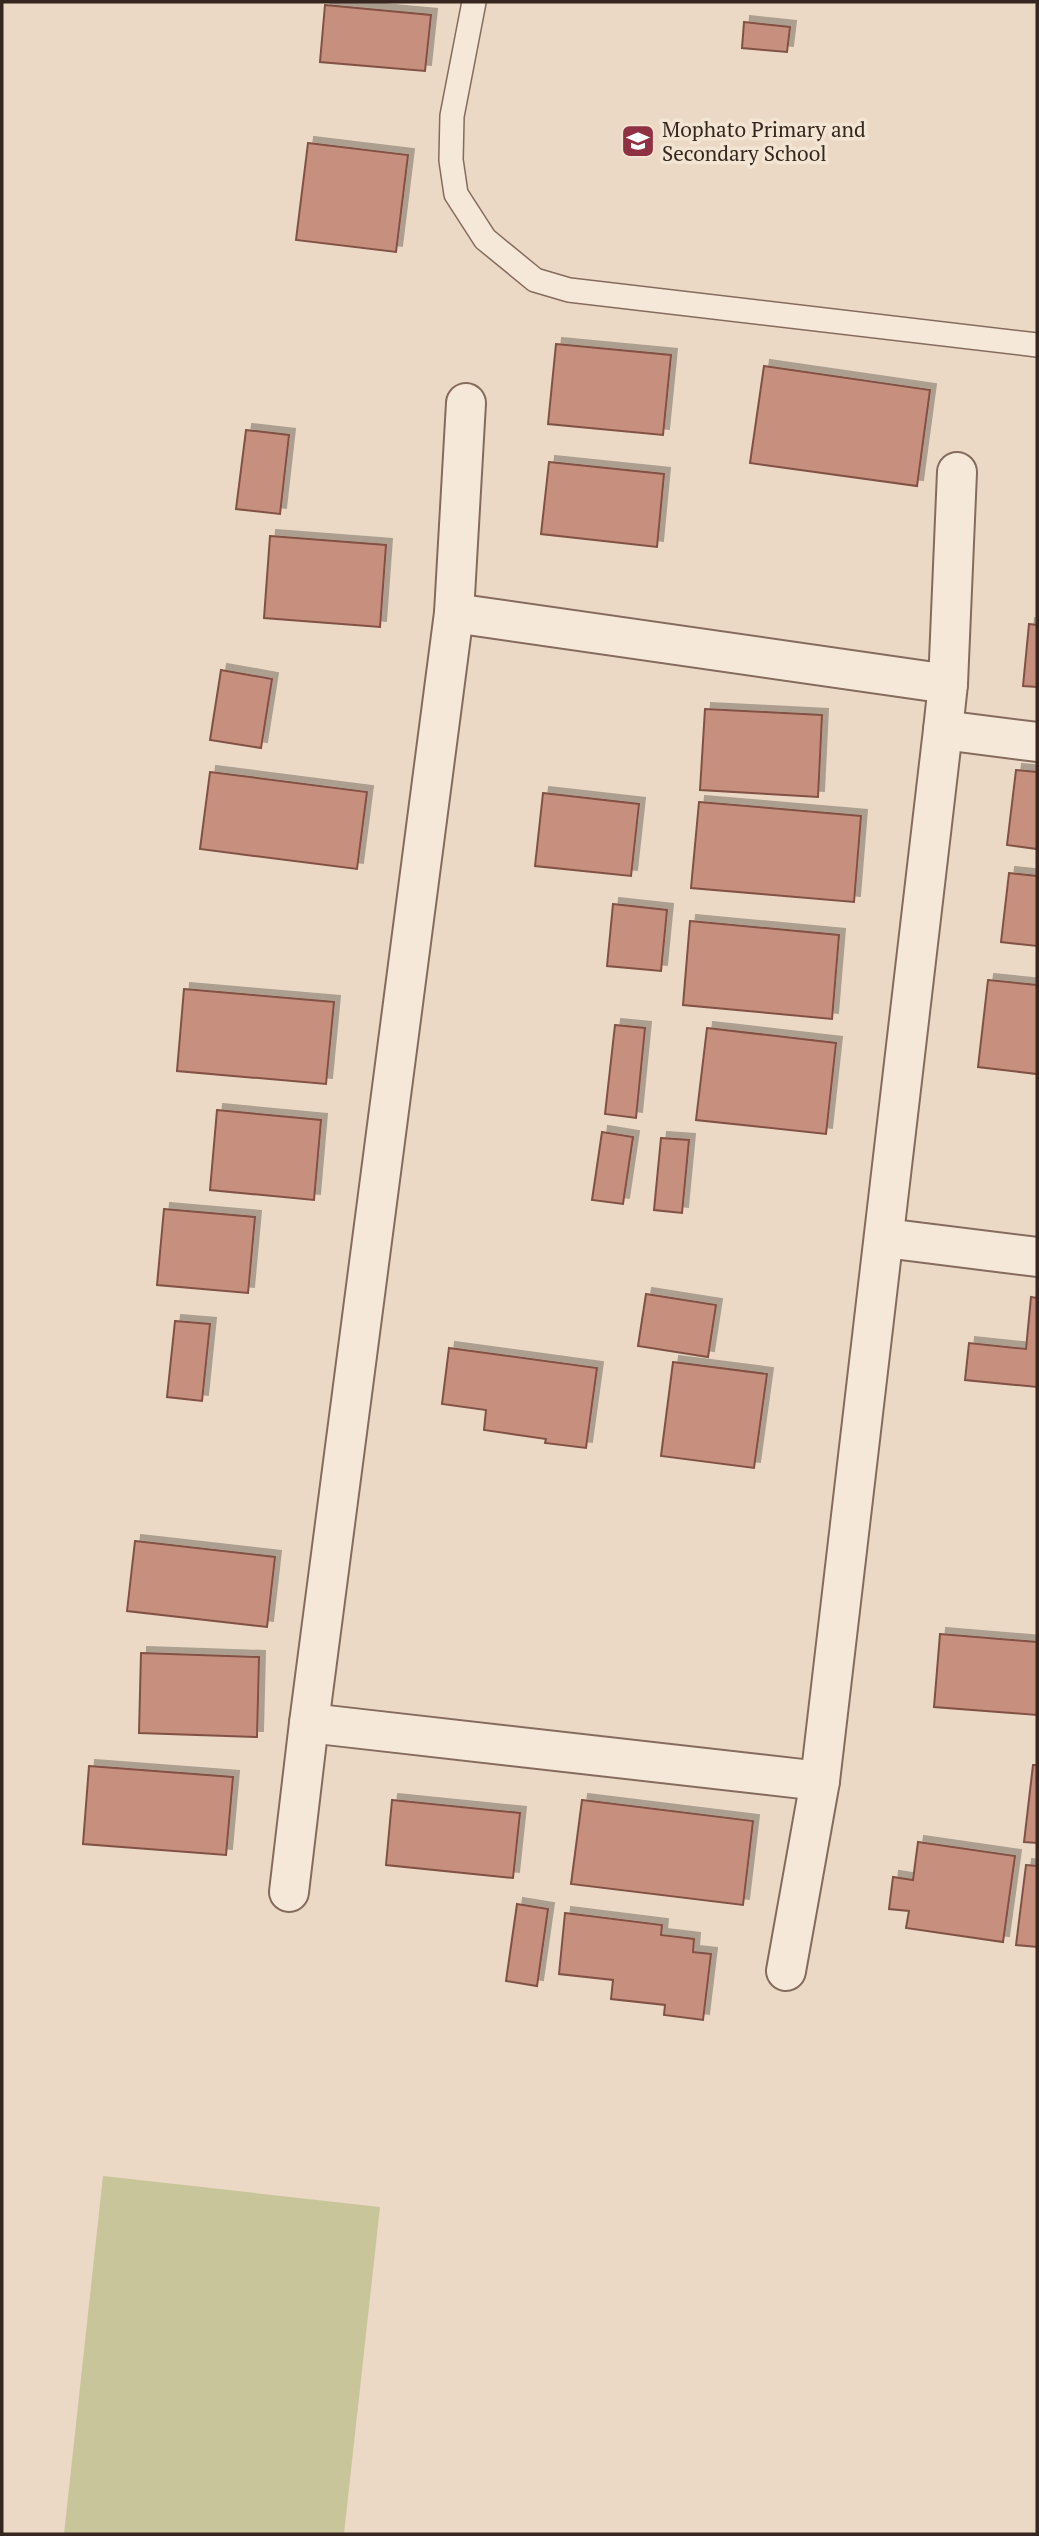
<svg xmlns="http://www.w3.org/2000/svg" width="1039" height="2536" viewBox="0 0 1039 2536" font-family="'PT Serif',serif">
  <defs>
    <filter id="shadow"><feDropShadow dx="6" dy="-6" stdDeviation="0" flood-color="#0004"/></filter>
  </defs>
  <rect width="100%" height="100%" fill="#ebd9c5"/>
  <path fill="#c9c59a" d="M103,2176L380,2207L344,2534H64Z"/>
  <g fill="#c78f7e" stroke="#825144" stroke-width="2" filter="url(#shadow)">
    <path d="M325,5L431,15L425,71L320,62Z"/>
    <path d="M744,22L790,27L787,52L742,48Z"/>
    <path d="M308,143L408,155L396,252L296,240Z"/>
    <path d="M556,344L671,355L663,435L548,424Z"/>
    <path d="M764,366L930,390L917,486L750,463Z"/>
    <path d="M246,430L289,435L280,514L236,509Z"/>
    <path d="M549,462L664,474L657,547L541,534Z"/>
    <path d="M270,536L386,545L380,627L264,618Z"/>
    <path d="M1029,624L1037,625V687L1023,686Z"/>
    <path d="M221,670L272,679L261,748L210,740Z"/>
    <path d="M705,709L822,715L818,797L700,790Z"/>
    <path d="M1016,770L1037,772V849L1007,845Z"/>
    <path d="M210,772L367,792L357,869L200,849Z"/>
    <path d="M543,793L639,804L631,876L535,866Z"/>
    <path d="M699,802L861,816L854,902L691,888Z"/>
    <path d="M1009,873L1037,876V946L1001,942Z"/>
    <path d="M613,904L667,910L661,971L607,966Z"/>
    <path d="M690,921L839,935L832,1019L683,1005Z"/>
    <path d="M988,980L1037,985V1074L978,1067Z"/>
    <path d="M184,989L334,1002L326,1084L177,1071Z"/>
    <path d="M615,1025L645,1028L636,1118L605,1114Z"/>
    <path d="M707,1028L836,1043L826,1134L696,1120Z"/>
    <path d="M217,1110L321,1120L314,1200L210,1190Z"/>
    <path d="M602,1132L633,1137L623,1204L592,1200Z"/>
    <path d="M661,1138L689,1140L682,1213L654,1210Z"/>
    <path d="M164,1209L255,1217L248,1293L157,1285Z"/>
    <path d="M646,1294L716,1305L708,1357L638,1346Z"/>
    <path d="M1031,1297L1037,1298V1387L965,1380L969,1343L1026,1349Z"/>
    <path d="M175,1321L210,1324L202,1401L167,1397Z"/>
    <path d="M449,1348L597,1368L586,1448L545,1443L546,1439L484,1430L486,1410L442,1404Z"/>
    <path d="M673,1362L767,1374L754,1468L661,1456Z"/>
    <path d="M135,1541L275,1557L267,1627L127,1611Z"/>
    <path d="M940,1634L1037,1642V1715L934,1707Z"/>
    <path d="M141,1653L259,1657L257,1737L139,1733Z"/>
    <path d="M1033,1765H1037V1843L1024,1842Z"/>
    <path d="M89,1766L233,1777L226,1855L83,1844Z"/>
    <path d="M392,1800L520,1813L513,1878L386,1865Z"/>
    <path d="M582,1800L753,1821L743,1905L571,1884Z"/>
    <path d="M918,1842L1015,1856L1003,1942L906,1928L909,1911L889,1909L893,1877L913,1880Z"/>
    <path d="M1026,1865L1037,1866V1947L1016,1945Z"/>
    <path d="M517,1904L548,1909L537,1986L506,1981Z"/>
    <path d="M565,1913L662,1925L661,1935L694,1939L693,1952L711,1954L703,2020L664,2015L665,2005L611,1999L613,1980L559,1974Z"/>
  </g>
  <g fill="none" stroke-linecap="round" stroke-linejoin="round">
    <g stroke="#856b5d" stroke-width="26">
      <path id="service" d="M474,2L452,116L451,160L456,194L485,239L535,280L569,290L1037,345"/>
    </g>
    <g stroke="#856b5d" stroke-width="42">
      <g id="minor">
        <path d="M454,613L948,684"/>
        <path d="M943,730L1037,742"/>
        <path d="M885,1238L1037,1257"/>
        <path d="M309,1723L820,1781"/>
        <path d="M289,1892L309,1723L454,613L466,403"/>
        <path d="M786,1971L820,1781L943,730L948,684L957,472"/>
      </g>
    </g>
    <use href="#service" stroke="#f6e8d8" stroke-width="23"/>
    <use href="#minor" stroke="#f6e8d8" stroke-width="38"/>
  </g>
  <defs>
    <g id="school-square" transform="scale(1.75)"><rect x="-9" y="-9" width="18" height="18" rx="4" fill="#903143" stroke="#f3e5d4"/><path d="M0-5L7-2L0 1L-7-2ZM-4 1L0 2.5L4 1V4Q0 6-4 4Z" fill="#fff"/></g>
  </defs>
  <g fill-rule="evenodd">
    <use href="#school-square" x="638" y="141"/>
  </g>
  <g text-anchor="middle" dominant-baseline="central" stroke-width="7" stroke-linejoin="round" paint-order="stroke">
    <g font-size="21" fill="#36261f" stroke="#f3e5d4" text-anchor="start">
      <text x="662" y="129">Mophato Primary and<tspan x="662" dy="24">Secondary School</tspan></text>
    </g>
  </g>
  <rect width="1039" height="2536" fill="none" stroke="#36261f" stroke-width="7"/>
</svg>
